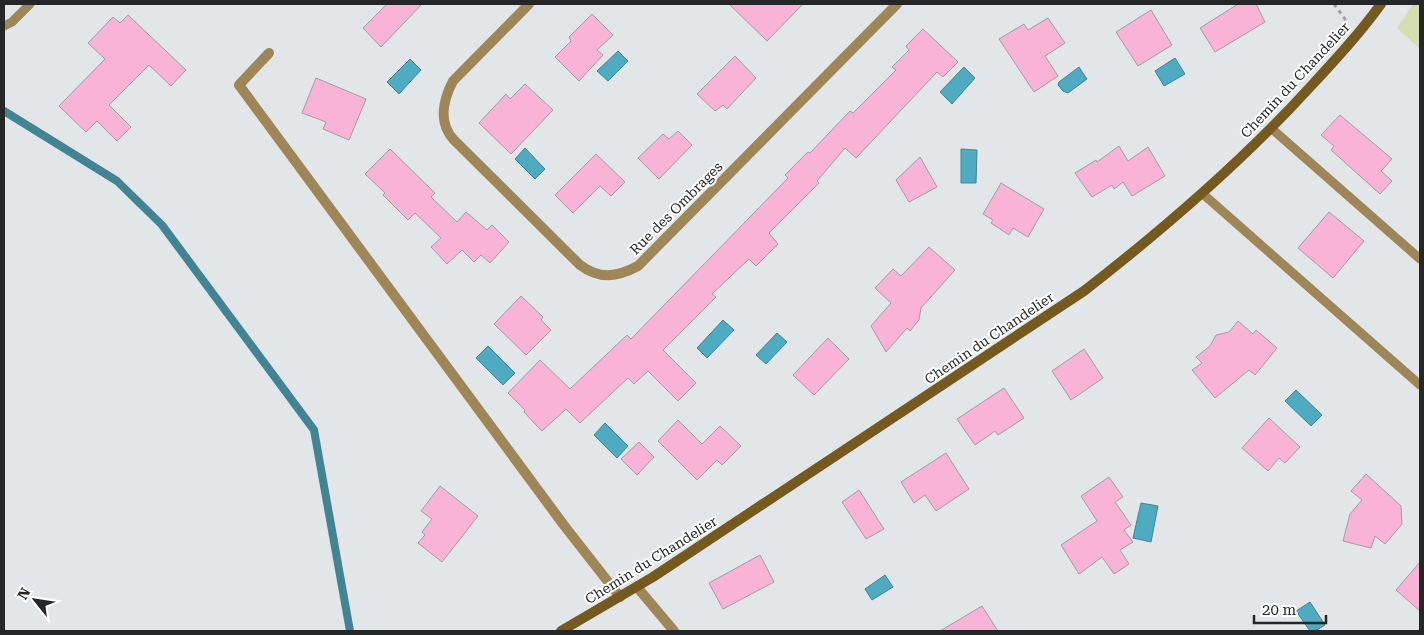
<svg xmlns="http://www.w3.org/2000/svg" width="1424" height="635" viewBox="0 0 1424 635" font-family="'Roboto Serif',serif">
  <rect width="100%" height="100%" fill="#e3e6e9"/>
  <path fill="#d3dfb1" d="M1413,4H1420V49L1397,28Z"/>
  <g fill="#4eabc2" stroke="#428394">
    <path d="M618,51L628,61L608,81L597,71Z"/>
    <path d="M1175,58L1185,74L1164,86L1155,71Z"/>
    <path d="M410,59L421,70L399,94L387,82Z"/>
    <path d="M964,67L975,78L952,104L940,92Z"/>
    <path d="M1079,67L1087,79L1068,93L1063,91L1058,85L1059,82Z"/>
    <path d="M525,148L545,169L535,179L515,159Z"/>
    <path d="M961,149L977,150L976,183H961Z"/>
    <path d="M723,320L734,330L707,358L697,348Z"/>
    <path d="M777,333L787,342L766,364L756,355Z"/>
    <path d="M488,346L515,373L503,385L476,358Z"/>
    <path d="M1296,390L1322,415L1311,426L1285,401Z"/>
    <path d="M605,423L628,446L617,458L594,435Z"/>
    <path d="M1141,503L1158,506L1151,542L1133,538Z"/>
    <path d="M885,575L893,587L872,600L865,589Z"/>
    <path d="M1310,602L1325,625L1315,631H1310L1296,611Z"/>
  </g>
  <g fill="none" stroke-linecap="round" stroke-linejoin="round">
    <path stroke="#428394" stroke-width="8" d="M4,111L117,181L162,225L314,430L350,631"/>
  </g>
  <g fill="#f9b3d7" stroke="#a19d9f">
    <path d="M387,4H422L381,47L363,28Z"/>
    <path d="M729,4H803L767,41Z"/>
    <path d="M1238,4H1256L1265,22L1215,52L1200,28Z"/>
    <path d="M1151,10L1172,45L1138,66L1116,32Z"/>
    <path d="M592,14L613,35L597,50L603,55L579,81L555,57L571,41L569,37Z"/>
    <path d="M128,15L186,70L171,86L149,65L109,105L131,127L117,141L97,121L86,132L59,106L105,59L88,43L113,17L120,23Z"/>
    <path d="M1048,18L1065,43L1045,56L1058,76L1034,92L999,39L1024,24L1028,30Z"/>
    <path d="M923,29L958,62L943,77L937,72L856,158L845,148L817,181L819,183L769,233L778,244L756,266L749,259L712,294L716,297L663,350L696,383L678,401L648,371L634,384L628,378L580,423L566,409L542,431L536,425L524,412L525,410L508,393L540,360L570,389L627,335L631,339L788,178L785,175L808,152L810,153L850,111L853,113L896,70L892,67L909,50L906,46Z"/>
    <path d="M735,56L756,78L727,109L723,105L715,111L697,94Z"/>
    <path d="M316,78L366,99L349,140L323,129L326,122L302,113Z"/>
    <path d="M525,84L553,110L511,154L479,123L506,94L510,99Z"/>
    <path d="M1340,115L1392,159L1381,171L1392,181L1380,194L1331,150L1334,146L1321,135Z"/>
    <path d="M678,131L692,145L659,179L638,158L663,134L669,139Z"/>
    <path d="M1119,146L1128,161L1148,147L1165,176L1132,196L1123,182L1114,189L1112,185L1092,197L1075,173L1096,160L1097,162Z"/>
    <path d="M390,149L435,193L431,197L457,222L466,212L487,230L492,225L509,242L490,263L481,255L474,262L462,250L447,264L431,247L441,238L415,213L408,220L383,195L385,193L365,174Z"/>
    <path d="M596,154L625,182L611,196L600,186L573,213L555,195Z"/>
    <path d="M920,157L937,187L909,202L896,180Z"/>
    <path d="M1001,183L1044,209L1028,237L1013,228L1009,235L991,223L993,220L983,214Z"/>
    <path d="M1329,212L1364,241L1333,278L1298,248Z"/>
    <path d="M929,247L955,270L921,308L919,320L910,331L907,328L886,352L871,326L891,303L875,288L893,269L901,276Z"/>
    <path d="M521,296L543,317L541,320L551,330L526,355L494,324Z"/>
    <path d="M1238,321L1253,334L1256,330L1277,348L1255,375L1249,370L1215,398L1192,370L1202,363L1196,357L1210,346L1216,335L1229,332Z"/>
    <path d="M828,338L849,359L814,395L793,375Z"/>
    <path d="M1084,349L1103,378L1071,400L1052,371Z"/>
    <path d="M1004,388L1024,418L998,435L995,431L975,445L957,419Z"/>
    <path d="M1269,418L1300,447L1285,463L1279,458L1268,471L1242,448Z"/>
    <path d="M678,420L702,444L720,426L741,446L722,465L717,460L697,480L658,441Z"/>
    <path d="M639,442L654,457L637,475L621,459Z"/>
    <path d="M946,453L969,489L936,511L925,495L914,503L901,482Z"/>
    <path d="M1366,474L1401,506L1402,524L1385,544L1375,536L1371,548L1343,541L1350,514L1362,500L1351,491Z"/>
    <path d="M1109,477L1123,497L1115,502L1131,525L1124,530L1133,542L1120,550L1129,564L1114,574L1102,557L1079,574L1061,545L1097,521L1081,496Z"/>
    <path d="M440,486L478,516L442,562L418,543L425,535L422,532L432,519L421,511Z"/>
    <path d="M859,490L884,529L866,539L842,502Z"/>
    <path d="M760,555L774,582L723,609L709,583Z"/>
    <path d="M1420,562V611L1396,590Z"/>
    <path d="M982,606L998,631H940Z"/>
  </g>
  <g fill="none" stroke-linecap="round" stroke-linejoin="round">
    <path stroke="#9ea0a2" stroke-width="3" stroke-dasharray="4 4" stroke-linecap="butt" d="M1334,4L1347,22"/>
    <g stroke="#9e8658" stroke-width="9">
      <path d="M4,26L12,22L30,4"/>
      <path d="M1272,129L1420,259"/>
      <path d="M1203,194L1420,385"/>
    </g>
    <g stroke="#9e8658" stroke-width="10">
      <path d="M529,4L453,81C443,100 438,123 454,140L580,265C600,280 617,277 638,266L897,4"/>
      <path d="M269,53L239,85L563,524L620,597"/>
      <path d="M637,587L674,631"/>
    </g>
    <path stroke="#76591f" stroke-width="10" d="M561,631L653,577L1084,291C1165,228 1243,161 1312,85C1336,59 1360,33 1381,4"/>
  </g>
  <g text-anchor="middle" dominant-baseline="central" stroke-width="4" stroke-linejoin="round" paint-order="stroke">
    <g font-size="14" fill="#252627" stroke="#fff">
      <text transform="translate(1295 80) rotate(-47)">Chemin du Chandelier</text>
      <text transform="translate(676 208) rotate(-45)">Rue des Ombrages</text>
      <text transform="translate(989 338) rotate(-34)">Chemin du Chandelier</text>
      <text transform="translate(651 560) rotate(-32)">Chemin du Chandelier</text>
    </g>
  </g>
  <rect width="1424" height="635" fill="none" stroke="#252627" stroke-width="10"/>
  <g transform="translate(35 600) rotate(300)" stroke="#ffffff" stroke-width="4" paint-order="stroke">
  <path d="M0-4L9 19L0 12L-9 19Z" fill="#252627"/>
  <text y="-8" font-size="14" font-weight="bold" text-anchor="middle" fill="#252627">N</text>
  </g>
  <path d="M1254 615v8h72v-8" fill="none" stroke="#252627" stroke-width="2.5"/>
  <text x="1262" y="615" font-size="15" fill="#252627" stroke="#ffffff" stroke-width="4" paint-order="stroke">20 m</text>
</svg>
